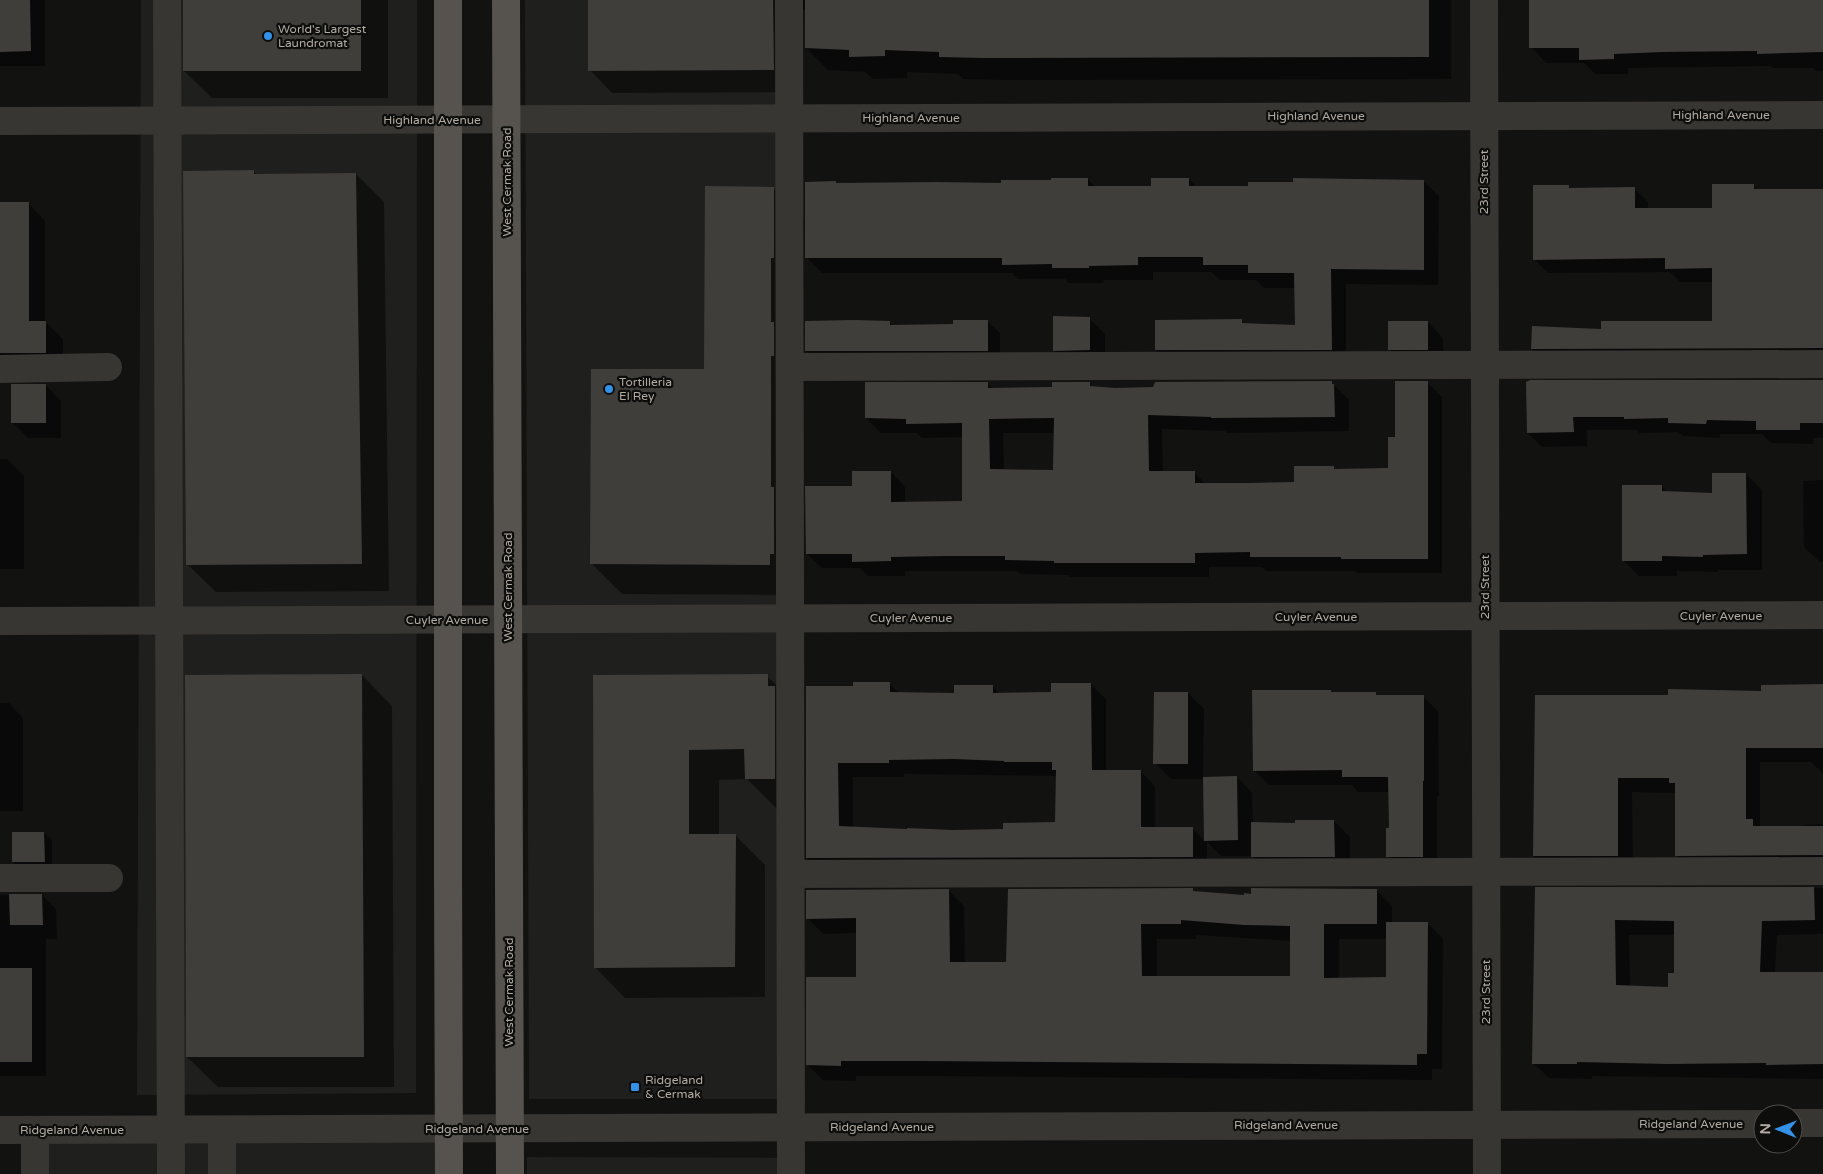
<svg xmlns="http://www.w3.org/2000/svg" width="1823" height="1174" viewBox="0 0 1823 1174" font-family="'Varela Round',sans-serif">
  <rect width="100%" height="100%" fill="#121211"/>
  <g fill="#1f1f1d">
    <path d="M141,0H417L416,1093L137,1095Z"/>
    <path d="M525,0H801L805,1099H529Z"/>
    <path d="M446,1133V1174H28V1136Z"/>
    <path d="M527,1157L803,1158V1174H527Z"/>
  </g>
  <g fill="#0007" fill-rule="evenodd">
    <rect x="0" y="0" width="45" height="66"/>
    <path d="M184,0H388V98H212L184,71Z"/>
    <path d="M590,0H1451V79L1006,80L963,79L958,74L907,72V78L873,79L865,72L828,70L806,48V8L797,15L795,92L612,93L590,70Z"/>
    <path d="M1530,0H1823V71H1816L1813,68H1773L1771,66L1628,68V74H1595L1584,63H1546L1531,47Z"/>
    <path d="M253,171L257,175L356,174L384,202L389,591L216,592L187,564Z"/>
    <path d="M1088,179L1096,188L1152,187L1189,179L1197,187L1423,181L1439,196L1438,285L1346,284V365H1172L1156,350L1241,320L1245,325L1296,326V288H1264L1256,280H1220L1211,272H1153V280H1103L1104,283H1069L1065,279H1018L1012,273H822L806,257L836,183L838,185L1003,184Z"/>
    <path d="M1753,185L1759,191L1823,190V362L1546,363L1532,349L1602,330L1713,322V282H1680L1670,272L1548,273L1534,259L1568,186L1571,189L1634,188L1648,202V209H1713Z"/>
    <path d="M773,188L804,218V288H801V351L804,354V385H801V515L804,518V584H800V595L622,594L591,563L706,371Z"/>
    <path d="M0,203H28L45,221V322L63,339V369L0,375Z"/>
    <path d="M1089,318L1105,334V366H1070L1054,350Z"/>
    <path d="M987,321L1000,333V362L819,363L806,351L889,322L893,326H954Z"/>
    <path d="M1428,322L1443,338V365H1405L1389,349Z"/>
    <path d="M1823,381V438H1814L1813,444L1771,443L1762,434H1720V438L1683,436L1678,432L1639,433L1637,430H1587V446L1542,447L1528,433V383Z"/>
    <path d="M1331,382L1349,400V431L1227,433L1225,431L1162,429L1163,473H1195L1207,485L1295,483L1333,467L1336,470H1389L1396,438L1427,382L1442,397V573H1357L1355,571H1266L1262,567H1209V577H1070L1068,575L1021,574L1017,571H905V576H868L860,568H822L807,554L853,487L891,472L905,487V503L964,502L963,437L922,438L917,433H881L866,418L987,383L993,389H1054L1089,383L1093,387L1115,389ZM1003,433H1055L1054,471H1004Z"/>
    <path d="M46,385L61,401V438H28L12,422Z"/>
    <path d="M0,459H7L24,476V569H0Z"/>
    <path d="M1746,474L1762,490V570H1718V572L1677,571V576H1639L1624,561L1662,486L1668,493L1713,494Z"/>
    <path d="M1823,480V562H1820L1804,547L1803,481Z"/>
    <path d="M362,675L392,706L394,1087H218L187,1057Z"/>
    <path d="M594,676H767L798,706V711L804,718L805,808H776L747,779L719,780V835H735L765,865V997L625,998L595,967Z"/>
    <path d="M889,683L900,694H955L992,686L1000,694H1053L1091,684L1106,699V771H1140L1155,786V828H1192L1205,841L1204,779H1171L1155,763L1188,693L1204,709L1203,778L1237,777L1252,793L1253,824H1296L1334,821L1350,837V872H1268L1252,856H1221L1207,842V871L822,873L807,858L854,687ZM904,774L1057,776V824L1005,830L953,831L853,828V777H904Z"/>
    <path d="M1823,685V774L1811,762H1760V827H1804V825L1823,824V870H1691L1677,855V793L1632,792L1633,870L1549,871L1534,856L1669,696L1762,692Z"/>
    <path d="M1332,693H1375L1378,696H1423L1438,711L1439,796H1437V871H1403L1388,856L1390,829V792H1358L1352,785H1269L1254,770Z"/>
    <path d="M0,703H9L23,718V811H0Z"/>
    <path d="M44,833L52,840V870H21L13,862Z"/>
    <path d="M1823,888V934L1777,935L1775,973H1823V1079L1592,1076V1079L1549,1078L1534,1064L1536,889ZM1629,935H1675V975L1669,988L1630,987Z"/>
    <path d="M948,890L964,906L965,963H1007L1192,890L1195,893L1245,897L1376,890L1392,906V923H1427L1443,938L1442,1069H1432V1080L935,1076H856V1081L823,1080L808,1065L857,978V933L823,934L807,918ZM1196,935L1292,941L1291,977H1157V939H1196ZM1339,939H1388V978L1339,979Z"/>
    <path d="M0,895H42L56,909L57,939H46V1076H0Z"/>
  </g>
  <g fill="#3f3e3b" fill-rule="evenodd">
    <path d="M0,0H30L31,51L0,52Z"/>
    <rect x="183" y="0" width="178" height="71"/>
    <path d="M588,0H773L774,70L588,71Z"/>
    <path d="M805,0H1429V57L983,58L939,57V52L885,50V56L849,57V50L805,48Z"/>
    <path d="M1529,0H1823V52L1757,54V51L1662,52L1614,54V59L1579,60V48H1529Z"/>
    <path d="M254,170V174L356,173L362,564L186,565L183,171Z"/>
    <path d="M1051,178H1088V186H1151V178H1189V186H1248V182H1293V178L1424,180V270L1331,269L1332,350H1155V320L1242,319V323L1295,325L1294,273H1248V265H1203V257H1138V265L1089,266V268H1052V264L1002,265V258H805V182L836,181V183L937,182L1001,183V180H1051Z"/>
    <path d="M1712,184H1754V189H1823V348L1531,349L1532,326L1601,329V321H1712V268L1665,269V258L1533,260V185H1569V188L1635,187V208H1712Z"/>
    <path d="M705,186L774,187V258H771V322H774V356H771V487H774V554H770V565L590,564L591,369H704Z"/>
    <path d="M0,202H29V321H46V353H0Z"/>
    <path d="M1053,316L1090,317V350L1053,351Z"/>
    <path d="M854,320L890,321V325L953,324V320H988V351H805V321Z"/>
    <rect x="1388" y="321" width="40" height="29"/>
    <path d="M1530,380H1823V423H1800V430H1756V421L1707,420L1706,424L1668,423V418L1624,419V417H1573L1574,432L1527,433L1526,382Z"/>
    <path d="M1332,381V384H1334L1335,417L1211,418V417L1148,415L1149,471H1195V483H1249L1294,482V466H1334V469L1388,468V437H1395V381H1428V559H1341V557H1250V552L1195,553V563H1054V561L1005,560V556H944L891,557V561L852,562V554H806L805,486H852V471H891V502L962,501V423L906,424V419L865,418V382H988V388L1052,387V382H1090V386L1115,388L1153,387L1155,382ZM1054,418L1053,470L990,469L989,419Z"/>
    <rect x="11" y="384" width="35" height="39"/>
    <path d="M1712,473H1746L1747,554L1703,555V557L1662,556V561H1622V485H1662V491L1712,493Z"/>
    <path d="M362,674L364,1057H186L185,675Z"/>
    <path d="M768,674V686H775V779H745L744,749L689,750V834H736L735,967L594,968L593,675Z"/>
    <path d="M853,682H890V692L954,693V685H993V693L1051,692V683H1091L1092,770H1141V827H1193V857L806,858V686H853ZM954,759L1004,761V762H1052V770H1056L1055,822L1003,823V829L953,830L907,828V829L839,826L838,763H889V760Z"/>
    <path d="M1823,684V748H1746V819H1753V826H1823V855L1675,856V783H1669V778H1618V856H1533L1535,695H1668V689L1761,691V685Z"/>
    <path d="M1252,690H1331V692H1376V695H1424V781H1423V857H1386V828H1389L1388,777H1342V770L1253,771Z"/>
    <path d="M1154,692H1188V764H1153Z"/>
    <path d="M1237,776L1238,840L1204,841L1203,777Z"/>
    <path d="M1295,820H1334L1335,857H1251V822L1295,823Z"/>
    <path d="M12,832H44L45,862H12Z"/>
    <path d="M1535,887H1814L1815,920L1762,921L1760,972H1823V1064L1766,1065V1063L1668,1064L1577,1062V1064H1532ZM1615,920L1674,921V973H1668V987L1616,985Z"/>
    <path d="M1193,888V891L1244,895V893L1251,894V888L1377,889V924H1324V978L1386,977V922H1428L1427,1054H1417V1065L919,1061H841V1066L806,1065V977H856V918L806,919V890L949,889L950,962H1006L1008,889ZM1181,920L1244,925L1290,926V976H1142L1141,924H1181Z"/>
    <path d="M9,894H42L43,925H10Z"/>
    <rect x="0" y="968" width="32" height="94"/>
  </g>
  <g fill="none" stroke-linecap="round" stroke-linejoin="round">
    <g stroke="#373632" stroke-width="28">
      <path d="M167,0L171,1174"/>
      <path d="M789,0L791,1174"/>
      <path d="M1484,0L1487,1174"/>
      <path d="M0,121L1823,115"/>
      <path d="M790,367L1823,364"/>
      <path d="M0,369L108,367"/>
      <path d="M0,621L1823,615"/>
      <path d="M791,874L1823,871"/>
      <path d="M0,878H109"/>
      <path d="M1793,1123H1823"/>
      <path d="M0,1130L1763,1124"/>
      <path d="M35,1130V1174"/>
      <path d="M222,1130V1174"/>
    </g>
    <g stroke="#56534e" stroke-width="28">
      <path d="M448,0V876L449,1174"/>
      <path d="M506,0L510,1174"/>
    </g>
  </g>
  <g fill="#3491e8" stroke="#0d0d0c" stroke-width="2">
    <circle cx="268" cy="36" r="5"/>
    <circle cx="609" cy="389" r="5"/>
    <rect x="630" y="1082" width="10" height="10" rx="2.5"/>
  </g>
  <g text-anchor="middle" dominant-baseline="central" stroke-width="4.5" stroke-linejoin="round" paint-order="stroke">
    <g font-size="12" fill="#b2aba3" stroke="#0d0d0c" text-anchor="start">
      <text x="278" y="29">World's Largest<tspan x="278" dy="14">Laundromat</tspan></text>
      <text x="619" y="382">Tortilleria<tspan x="619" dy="14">El Rey</tspan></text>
      <text x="645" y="1080">Ridgeland<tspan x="645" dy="14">&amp; Cermak</tspan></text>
    </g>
    <g font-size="12" fill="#b2aba3" stroke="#0d0d0c">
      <text x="1721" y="115">Highland Avenue</text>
      <text x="1316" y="116">Highland Avenue</text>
      <text x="911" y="118">Highland Avenue</text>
      <text x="432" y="120">Highland Avenue</text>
      <text transform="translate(507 182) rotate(-90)">West Cermak Road</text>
      <text transform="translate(1484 182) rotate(-90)">23rd Street</text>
      <text transform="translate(508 587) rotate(-90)">West Cermak Road</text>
      <text transform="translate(1485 587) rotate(-90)">23rd Street</text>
      <text x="1721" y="616">Cuyler Avenue</text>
      <text x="1316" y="617">Cuyler Avenue</text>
      <text x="911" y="618">Cuyler Avenue</text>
      <text x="447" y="620">Cuyler Avenue</text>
      <text transform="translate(509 992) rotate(-90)">West Cermak Road</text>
      <text transform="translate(1486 992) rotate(-90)">23rd Street</text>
      <text x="1691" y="1124">Ridgeland Avenue</text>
      <text x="1286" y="1125">Ridgeland Avenue</text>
      <text x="882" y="1127">Ridgeland Avenue</text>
      <text x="477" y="1129">Ridgeland Avenue</text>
      <text x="72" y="1130">Ridgeland Avenue</text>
    </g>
  </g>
  <g transform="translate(1778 1129) rotate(271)"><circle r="24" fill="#0d0d0c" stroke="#4f4c48"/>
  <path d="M0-4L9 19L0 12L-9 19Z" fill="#3491e8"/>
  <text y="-8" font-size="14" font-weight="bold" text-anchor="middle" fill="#b2aba3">N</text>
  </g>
</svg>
